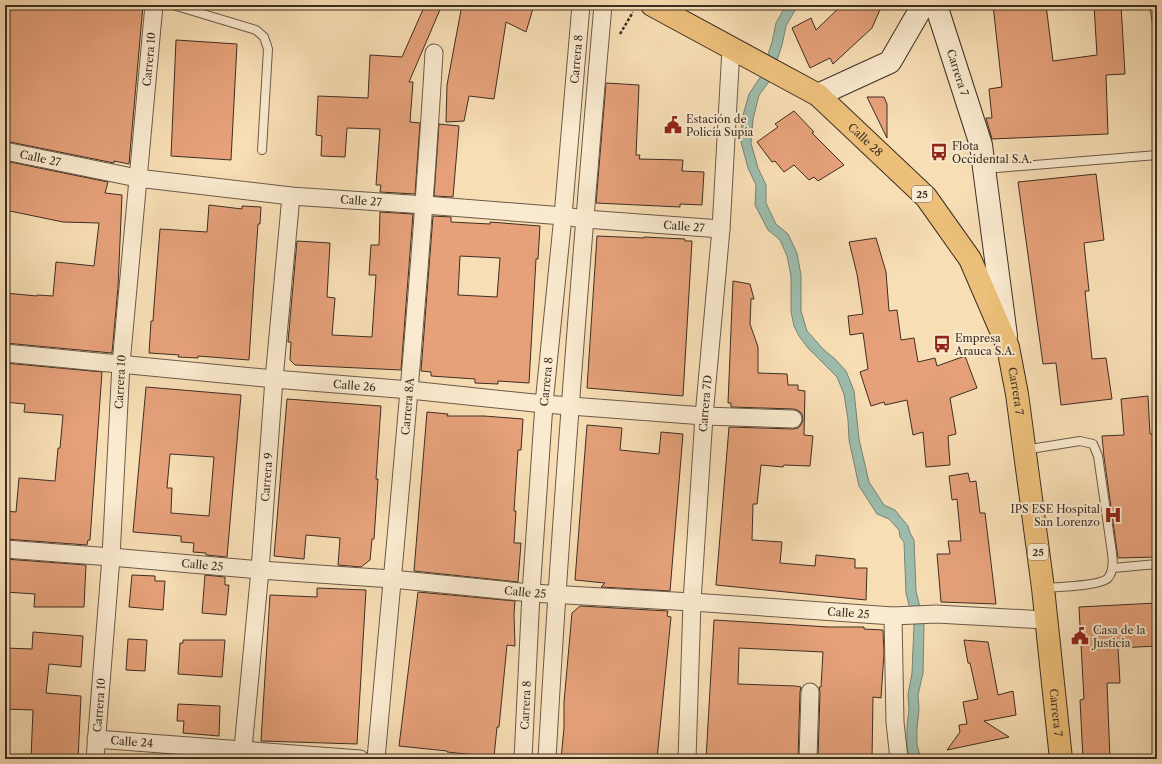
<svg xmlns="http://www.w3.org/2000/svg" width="1162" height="764" viewBox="0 0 1162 764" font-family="'Libre Caslon Text',serif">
  <rect width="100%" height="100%" fill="#f8deb5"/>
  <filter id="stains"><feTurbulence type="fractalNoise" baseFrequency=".005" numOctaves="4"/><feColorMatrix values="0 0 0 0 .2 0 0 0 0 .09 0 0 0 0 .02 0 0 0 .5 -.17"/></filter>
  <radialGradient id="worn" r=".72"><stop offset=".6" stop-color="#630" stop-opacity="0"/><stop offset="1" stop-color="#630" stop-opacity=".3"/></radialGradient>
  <path fill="#9dbcab" stroke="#778375" d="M786,5H798L786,26L782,45L771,79L759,95L753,119L751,143L758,168L766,185V203L776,224L788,234L797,253L801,275V311L807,331L824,350L835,359L846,371L854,391L859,439L869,482L884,505L895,510L908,526L910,533L914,540L916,591L924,624L923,673L918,695L919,709L917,728V745L921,759H909L907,746V727L909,709L908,695L912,673L914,625L906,593L904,542L900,537L899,530L889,519L877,514L859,486L849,440L848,420L844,394L837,377L808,348L799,336L794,326L791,312V276L787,256L780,240L768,230L755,205L756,185L748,168L741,142L742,119L749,94L761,76L772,42L776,23Z"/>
  <g fill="#e6a17a" stroke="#3d2e23" fill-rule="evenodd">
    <path d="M5,5H143L129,164L114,161V163L5,141Z"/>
    <path d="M425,5H442L409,82H413L410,122L420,123L415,194L380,192L381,185H376L380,129L347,128L345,157L321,156L322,136L316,135L318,96L368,98L370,55L402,57Z"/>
    <path d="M462,5H534L526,32L506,22L494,99L469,96L464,121L446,122L447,85Z"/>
    <path d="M842,5H882L872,28L833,64L830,58L810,68L792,28L811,18L816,30Z"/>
    <path d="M993,5H1046L1053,61L1097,55L1094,5H1121L1125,74L1106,75L1108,134L992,139L986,118H992L989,89L1002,87Z"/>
    <path d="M176,40L237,44L231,160L171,156Z"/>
    <path d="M606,83L639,85L636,155H640L639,159L683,160L682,171L704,172L702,205L680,204V207L596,203Z"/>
    <path d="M867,97H884L887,104V138Z"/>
    <path d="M794,111L814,132L812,133L844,165L818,181L814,177L809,180L794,165L784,172L775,161L772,162L757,142L778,127L775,124Z"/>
    <path d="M439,124L459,126L453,197L434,196Z"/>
    <path d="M5,161L108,182L105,193L122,195L118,287L112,353L5,343V293L37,296V295L53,296L56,262L94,266L99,223L63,222L5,210Z"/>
    <path d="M1096,174L1104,240L1084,243L1089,291H1085L1092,359L1106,358L1112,399L1061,405L1056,363L1043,364L1018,182Z"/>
    <path d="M209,205L242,209V206L261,207L260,224H258L255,266L249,360L198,356V358L178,357L179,355L149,353L151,321H153L154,306L160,229L207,232Z"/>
    <path d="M380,212L413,214L401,370L295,365L290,360L291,342H288L297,241L330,243L327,297L335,298L332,335L372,337L376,275H369L371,245H379Z"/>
    <path d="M433,216L451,217V222L490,224V222L540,226L538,259H536L529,383L498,381V384L475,383V379L431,376V372L421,371ZM460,256L500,258L497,297L458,295Z"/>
    <path d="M597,236L644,238V237L685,239V241H692L683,396L587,388Z"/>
    <path d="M876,238L886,272L889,311L897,310L901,340L914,338L918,362L935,358L937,366L965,356L977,388L950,398L956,434L948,436L950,465L926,467L923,432L913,435L907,400L885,405L884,402L871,406L860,372L868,369L863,333L850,335L848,316L863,314L857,274L849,242Z"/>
    <path d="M733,281L750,284L754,299H751L750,324L758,347V373L787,374L788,385H798V390L805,391L804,435L813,436L810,466L784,465L783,467L761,465L757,504H753L752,540L782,542L780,563L815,566L816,555L855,559V568H867L866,600L716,585L729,427L793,429L798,428L801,425L803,420L802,414L799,411L794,409L731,407V403H728Z"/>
    <path d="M5,363L102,372L90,540H88L87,545L5,539V511L16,512L19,478L55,481L58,448H60L63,415L24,412L25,404L5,402Z"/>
    <path d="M146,387L241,395L227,557L206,555V553L193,552L194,543L181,542V536L133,532ZM170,454L214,457L209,516L171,513L172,488H167Z"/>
    <path d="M1148,396L1150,434H1157V557L1118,558L1104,457L1102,436L1124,435L1121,399Z"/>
    <path d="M287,399L381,406L376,479H378L374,539H372L370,560L361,567L338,565L340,538L306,535L304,559L274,556Z"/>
    <path d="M427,412L448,414L447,416H484L523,419L521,450H518L514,511H516L514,543H521L518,582L414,571Z"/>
    <path d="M587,425L622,428L620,450L659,454L661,432L683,434L670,591L601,587L605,583L575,580Z"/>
    <path d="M968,473L970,482L976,481L980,513H985L996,604L941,602L937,554H950L948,541H961L957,499L952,500L949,476Z"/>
    <path d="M5,559L86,565L84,607H34L35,594L5,592Z"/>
    <path d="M132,575L155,576V581H165L163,610L129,607Z"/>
    <path d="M205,575L225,577V585H229L226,615L202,613Z"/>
    <path d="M317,588L366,590L357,744L261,741L270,595L317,597Z"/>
    <path d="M418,592L515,601L514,614L515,646L507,645L499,727H497L494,757L447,752V751L399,746Z"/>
    <path d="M1157,603V646L1118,648L1120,683H1107L1110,759H1083L1080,700L1084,699L1079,607Z"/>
    <path d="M580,606L668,611L667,616L671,617L657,759H561L564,728V702L572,613Z"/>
    <path d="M714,620L829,627H864V629L883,630L884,653L881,698L873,697L872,759H818L820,692L819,687H821L823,652L739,648L738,684L795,686L801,687L800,692L798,759H706Z"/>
    <path d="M33,632L83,636L81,667L49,664L46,693L81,696L78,759L31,758L33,710L5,709V648L32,649Z"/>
    <path d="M128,639L147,640L145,671L126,670Z"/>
    <path d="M183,640H225L222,677L178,674L180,643H183Z"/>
    <path d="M964,640L988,642L998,695L1013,691L1016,715L984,721L1009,737L947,750L960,732L959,725L967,724L963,702L978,699L970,663H968Z"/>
    <path d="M178,704L220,706L219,736L183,733L184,721H177Z"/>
  </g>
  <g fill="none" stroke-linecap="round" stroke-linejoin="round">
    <g stroke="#6c5a48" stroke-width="10">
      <g id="service">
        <path d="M173,5L256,30L264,37L268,49L262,150"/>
        <path d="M1154,5L1157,24"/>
        <path d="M985,169L1157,155"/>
        <path d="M1024,450L1080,441L1093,444L1098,456L1112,553C1113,561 1114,571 1108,578C1101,586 1056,587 1044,588"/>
        <path d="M1113,568L1157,564"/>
      </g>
    </g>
    <g stroke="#6c5a48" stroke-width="19">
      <g id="minor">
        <path id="s1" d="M5,151L137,178L291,196L425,205L563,216L585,219L721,229"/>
        <path id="s2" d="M5,353L274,379L410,390L544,404L704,416L793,419"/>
        <path id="s3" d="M5,549L111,557L260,570L392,579L531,593L692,602L893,616L936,614L1046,620"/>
        <path d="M893,616L895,722L899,759"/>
        <path id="s4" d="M96,739L360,759"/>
        <path id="s5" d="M95,759L111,557L121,364L154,5"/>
        <path id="s6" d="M242,759L260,570L274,379L291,196"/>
        <path id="s7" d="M376,759C397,524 420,289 434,53"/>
        <path id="s8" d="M523,759L531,593L544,404L563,216L581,5"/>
        <path d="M547,759C561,507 581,256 603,5"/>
        <path id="s9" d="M687,759L692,602L704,416L721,229L731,48"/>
        <path d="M808,759L810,692"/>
      </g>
    </g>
    <g stroke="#3d2e23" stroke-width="24">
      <g id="secondary">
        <path id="s10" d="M936,5L981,145L1006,336"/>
        <path d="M818,95L890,62L923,5"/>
      </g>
    </g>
    <g stroke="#3d2e23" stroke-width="24">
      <g id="primary">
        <path id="s11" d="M652,5L818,95L926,197L970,259L1008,347L1017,394L1043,588L1061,759"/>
      </g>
    </g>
    <path stroke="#3d2e23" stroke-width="2.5" stroke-dasharray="3 2" stroke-linecap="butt" d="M620,34L633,12"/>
    <use href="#service" stroke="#faeacf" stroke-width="8"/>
    <use href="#minor" stroke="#faeacf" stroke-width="17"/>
    <use href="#secondary" stroke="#faeacf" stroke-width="22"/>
    <use href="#primary" stroke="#ecbf7a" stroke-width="22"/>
  </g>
  <defs>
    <g id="civic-bare" transform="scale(1.38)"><path d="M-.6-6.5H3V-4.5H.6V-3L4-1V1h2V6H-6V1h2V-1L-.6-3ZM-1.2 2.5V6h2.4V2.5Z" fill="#8f2418" stroke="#faeacf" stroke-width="2.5" paint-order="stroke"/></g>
    <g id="bus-bare" transform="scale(1.38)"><path d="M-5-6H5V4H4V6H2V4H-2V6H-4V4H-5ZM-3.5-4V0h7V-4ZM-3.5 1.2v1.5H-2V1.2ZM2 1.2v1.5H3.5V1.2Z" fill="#8f2418" stroke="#faeacf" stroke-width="2.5" paint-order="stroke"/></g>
    <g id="hospital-bare" transform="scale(1.38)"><path d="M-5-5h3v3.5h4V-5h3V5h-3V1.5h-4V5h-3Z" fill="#8f2418" stroke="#faeacf" stroke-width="2.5" paint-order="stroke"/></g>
  </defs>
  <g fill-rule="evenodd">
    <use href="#civic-bare" x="673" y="125"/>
    <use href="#bus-bare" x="939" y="152"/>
    <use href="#bus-bare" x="942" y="344"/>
    <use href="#hospital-bare" x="1113" y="515"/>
    <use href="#civic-bare" x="1080" y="636"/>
  </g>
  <g text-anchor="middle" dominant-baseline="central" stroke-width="4" stroke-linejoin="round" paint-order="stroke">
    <g fill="#faeacf" stroke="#766657" stroke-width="1">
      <rect x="912" y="186" width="20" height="16" rx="3"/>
      <rect x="1028" y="544" width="20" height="16" rx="3"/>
    </g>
    <g font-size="10" font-weight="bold" fill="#3d2e23">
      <text x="922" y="194">25</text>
      <text x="1038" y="552">25</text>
    </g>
    <g font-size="11" fill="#3d2e23" stroke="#faeacf">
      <text stroke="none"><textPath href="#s5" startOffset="702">Carrera 10</textPath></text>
      <text stroke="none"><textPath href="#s8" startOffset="702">Carrera 8</textPath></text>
      <text stroke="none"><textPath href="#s10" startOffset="71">Carrera 7</textPath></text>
      <text stroke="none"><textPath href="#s11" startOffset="254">Calle 28</textPath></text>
      <text stroke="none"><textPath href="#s1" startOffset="36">Calle 27</textPath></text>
      <text stroke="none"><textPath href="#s1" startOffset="360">Calle 27</textPath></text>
      <text stroke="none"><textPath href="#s1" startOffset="684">Calle 27</textPath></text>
      <text stroke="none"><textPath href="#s5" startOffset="378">Carrera 10</textPath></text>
      <text stroke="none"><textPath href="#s8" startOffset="378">Carrera 8</textPath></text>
      <text stroke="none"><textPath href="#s2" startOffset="351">Calle 26</textPath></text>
      <text stroke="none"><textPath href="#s11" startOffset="554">Carrera 7</textPath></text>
      <text stroke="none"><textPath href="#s9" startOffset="356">Carrera 7D</textPath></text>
      <text stroke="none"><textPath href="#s7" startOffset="354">Carrera 8A</textPath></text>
      <text stroke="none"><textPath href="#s6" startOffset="283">Carrera 9</textPath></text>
      <text stroke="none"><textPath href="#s3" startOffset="198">Calle 25</textPath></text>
      <text stroke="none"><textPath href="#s3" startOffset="522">Calle 25</textPath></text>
      <text stroke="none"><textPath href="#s3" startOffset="846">Calle 25</textPath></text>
      <text stroke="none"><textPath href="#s5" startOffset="54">Carrera 10</textPath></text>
      <text stroke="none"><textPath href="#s8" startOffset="54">Carrera 8</textPath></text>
      <text stroke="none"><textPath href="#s11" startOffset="878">Carrera 7</textPath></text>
      <text stroke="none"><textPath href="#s4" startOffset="36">Calle 24</textPath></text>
    </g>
    <g font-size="11" fill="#3d2e23" stroke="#faeacf" text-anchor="start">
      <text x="686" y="119">Estación de<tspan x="686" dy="13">Policía Supía</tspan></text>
      <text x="952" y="146">Flota<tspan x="952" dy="13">Occidental S.A.</tspan></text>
      <text x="955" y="338">Empresa<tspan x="955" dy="13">Arauca S.A.</tspan></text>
      <text x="1100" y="509" text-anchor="end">IPS ESE Hospital<tspan x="1100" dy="13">San Lorenzo</tspan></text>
      <text x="1093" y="630">Casa de la<tspan x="1093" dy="13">Justicia</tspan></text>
    </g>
  </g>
  <rect width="1162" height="764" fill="none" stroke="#f8deb5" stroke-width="20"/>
  <rect x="6" y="6" width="1150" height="752" fill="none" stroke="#3d2e23" stroke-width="2"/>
  <rect x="10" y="10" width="1142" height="744" fill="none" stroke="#3d2e23"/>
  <rect width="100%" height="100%" filter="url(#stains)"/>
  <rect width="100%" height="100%" fill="url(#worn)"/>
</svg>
